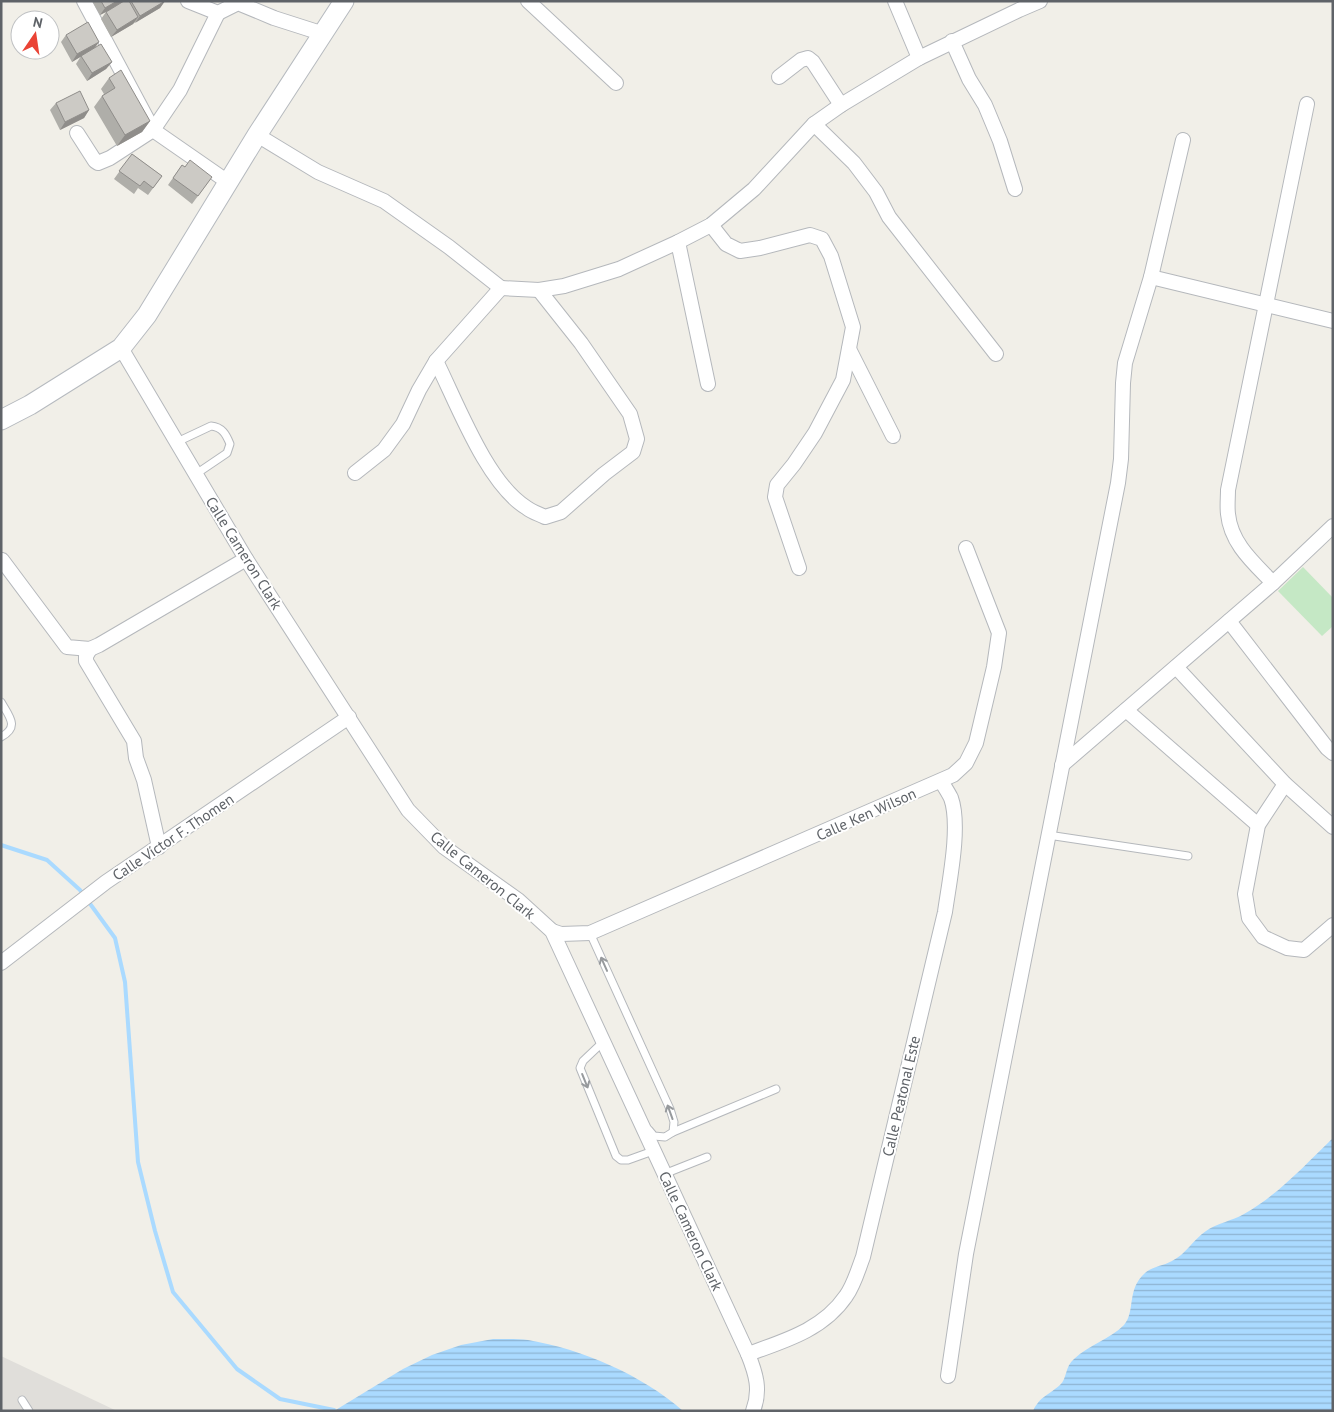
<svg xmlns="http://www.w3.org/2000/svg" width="1334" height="1412" viewBox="0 0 1334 1412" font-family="'PT Sans',sans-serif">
  <defs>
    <pattern id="water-rules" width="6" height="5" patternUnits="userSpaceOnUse" patternTransform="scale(1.25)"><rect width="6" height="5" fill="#aadaff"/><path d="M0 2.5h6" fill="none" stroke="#8eb4d2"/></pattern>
  </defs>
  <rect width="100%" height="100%" fill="#f1efe8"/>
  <path fill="#e0deda" d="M1,1356L117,1411H1Z"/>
  <path fill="#c5e8c5" d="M1303,567L1333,598V626L1322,636L1278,591Z"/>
  <g fill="url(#water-rules)">
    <path d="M1333,1138V1411H1033C1040,1396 1049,1395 1060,1385C1067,1379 1065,1366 1074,1359C1089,1345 1110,1339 1124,1325C1136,1311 1126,1290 1145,1273C1153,1266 1163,1266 1172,1261C1186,1254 1193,1240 1206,1231C1217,1223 1232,1221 1244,1214C1278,1195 1305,1165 1333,1138Z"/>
    <path d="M493,1339C504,1339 517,1339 528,1340C582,1349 642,1375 683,1411H334L403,1369L432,1355L461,1345Z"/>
  </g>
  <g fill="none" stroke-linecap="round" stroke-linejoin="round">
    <path stroke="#aadaff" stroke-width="4" d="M1,845L47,860L80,890L115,938L125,982L138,1162L155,1231L173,1292L237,1369L280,1399L334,1410"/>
    <g stroke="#b5b8bc" stroke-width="9">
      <g id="service">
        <path d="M177,442L211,426C222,427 226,434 230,444L227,453L196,474"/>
        <path d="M1,702C9,716 20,727 1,737"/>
        <path d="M1048,835L1188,856"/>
        <path d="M590,933L670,1109L674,1122L673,1132L665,1137L654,1136L649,1130"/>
        <path d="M603,1042L583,1061L580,1068L616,1156L621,1160H628L653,1151"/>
        <path d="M673,1132L776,1089"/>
        <path d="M664,1174L707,1157"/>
        <path d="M22,1400L29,1411"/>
      </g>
    </g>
    <g stroke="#b5b8bc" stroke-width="16">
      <g id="minor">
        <path d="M84,1L153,130L228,182"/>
        <path d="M188,1L218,13L238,3L274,18L324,34"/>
        <path d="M528,1L616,83"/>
        <path d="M895,1L919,58"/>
        <path d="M952,41L969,79L985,105L1000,141L1015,189"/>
        <path d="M779,77L801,60L808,58L813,62L841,105"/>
        <path d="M814,124L854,163L876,192L889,217L996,354"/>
        <path d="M77,133L95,161L98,163L110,158L153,130L180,90L218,13"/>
        <path d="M257,135L318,172L384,201L449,247L501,288"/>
        <path d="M711,225L726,244L740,251L760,248L810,235L822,239L831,256L853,327L843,380L815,433L794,464L777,485L775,497L799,568"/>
        <path d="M678,242L708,384"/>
        <path d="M1151,277L1333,321"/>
        <path d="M501,288L539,290L564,286L619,269L678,242L711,225L754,189L814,124L841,105L919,58L1019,10L1040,1"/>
        <path d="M121,348L246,559L408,810L444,847L518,900L552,931L748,1354C756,1374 761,1390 753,1411"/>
        <path d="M849,349L893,436"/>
        <path d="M436,361C457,403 487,484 527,508C532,512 539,514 545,517L561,512L604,474L633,452L637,439L630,414L581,343L539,290"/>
        <path d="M355,473L384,450L403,424L419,390L436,361L501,288"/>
        <path d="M2,560L67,647L90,649L99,645L246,559"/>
        <path d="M1273,583C1254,563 1231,544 1228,514C1227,506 1228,498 1228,490L1307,104"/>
        <path d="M1229,621L1327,748L1333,753"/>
        <path d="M90,649L86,656V661L134,741L136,758L144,780L159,847"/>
        <path d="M1176,667L1285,784L1333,827"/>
        <path d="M1126,710L1258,825"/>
        <path d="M1062,765L1273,583L1333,526"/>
        <path d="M1285,784L1258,825L1245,894L1249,918L1263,937L1287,948L1304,950L1333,925"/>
        <path d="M552,931L561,934L590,933L953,775L966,763L976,743L994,667L999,633L966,548"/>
        <path d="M1,963L106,882L349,717"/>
        <path d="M748,1354C784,1341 823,1330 846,1296C854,1285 858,1270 863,1257L945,912C949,883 961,826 951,798C948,792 944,786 941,781"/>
        <path d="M948,1376L966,1254L1118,483L1121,459L1123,383L1125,363L1151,277L1183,140"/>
      </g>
    </g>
    <g stroke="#b6babf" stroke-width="21">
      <path id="secondary" d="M1,420L30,405L121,348L147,315L257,135L344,1"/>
    </g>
    <use href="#service" stroke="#fff" stroke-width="7"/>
    <use href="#minor" stroke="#fff" stroke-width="14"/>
    <use href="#secondary" stroke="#fff" stroke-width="19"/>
  </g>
  <g fill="#afaea9">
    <path d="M92,1H165L160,8L134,23L133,24L111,37L101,19L106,12L100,15Z"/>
    <path d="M66,35L95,48L112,62L106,69L87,81L76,64L81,56L72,62L61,42Z"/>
    <path d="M109,78L150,121L142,132L117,146L94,107L102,96L104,94L101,89Z"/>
    <path d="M56,103L89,110L84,118L60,130L50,110Z"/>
    <path d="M132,154L162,176L148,195L138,188L134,194L114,179Z"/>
    <path d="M182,165L185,167L212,177L192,204L168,185Z"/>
  </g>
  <g fill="#8f8d8a">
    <path d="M117,1H122L121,4L100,15L105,8Z"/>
    <path d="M165,1L160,8L135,23L140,16Z"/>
    <path d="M138,17L133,24L111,37L117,30Z"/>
    <path d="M99,42L94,49L72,62L77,54Z"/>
    <path d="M112,62L106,69L87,81L92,73Z"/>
    <path d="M89,110L84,118L60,130L65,122Z"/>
    <path d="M150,121L142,132L117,146L125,135Z"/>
  </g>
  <g fill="#cccac5" stroke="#8f8d8a">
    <path d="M101,1H117L105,8Z"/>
    <path d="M124,1H129L138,17L117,30L106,12Z"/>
    <path d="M131,1H165L140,16Z"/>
    <path d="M88,22L99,42L77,54L66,35Z"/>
    <path d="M101,44L112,62L92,73L81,56Z"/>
    <path d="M121,70L150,121L125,135L102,96L115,88L109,78Z"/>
    <path d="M80,91L89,110L65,122L56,103Z"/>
    <path d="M132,154L162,176L153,188L144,181L140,186L119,171Z"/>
    <path d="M190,160L212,177L198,196L173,178L182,165L185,167Z"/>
  </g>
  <defs><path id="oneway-shaft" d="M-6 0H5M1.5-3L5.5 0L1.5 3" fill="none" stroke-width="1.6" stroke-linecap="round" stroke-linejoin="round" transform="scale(1.25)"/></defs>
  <g stroke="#979a9d">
    <use href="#oneway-shaft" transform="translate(604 964) rotate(-114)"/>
    <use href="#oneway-shaft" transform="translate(585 1081) rotate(68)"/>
    <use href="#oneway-shaft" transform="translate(670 1112) rotate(-110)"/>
  </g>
  <g text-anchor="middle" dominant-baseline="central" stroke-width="4" stroke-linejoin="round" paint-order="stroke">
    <g font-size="15" fill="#5f6368" stroke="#fff">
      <text transform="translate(244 553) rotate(58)">Calle Cameron Clark</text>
      <text transform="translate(866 814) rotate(-24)">Calle Ken Wilson</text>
      <text transform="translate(173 837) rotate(-34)">Calle Víctor F. Thomen</text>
      <text transform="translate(483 875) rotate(39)">Calle Cameron Clark</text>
      <text transform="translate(901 1096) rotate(-77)">Calle Peatonal Este</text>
      <text transform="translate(691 1231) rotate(65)">Calle Cameron Clark</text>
    </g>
  </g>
  <rect width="1334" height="1412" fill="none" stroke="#5f6368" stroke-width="5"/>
  <g transform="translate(35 35) rotate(13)"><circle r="24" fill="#ffffff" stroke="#bfc1c3"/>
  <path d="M0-4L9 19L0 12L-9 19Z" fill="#ea4335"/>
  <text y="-8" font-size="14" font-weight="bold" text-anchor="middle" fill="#5f6368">N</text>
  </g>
</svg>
